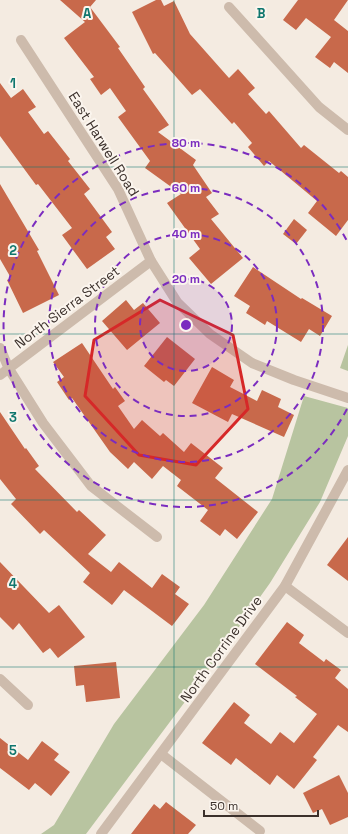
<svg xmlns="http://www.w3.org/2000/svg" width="348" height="834" viewBox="0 0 348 834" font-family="'Space Grotesk',sans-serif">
  <rect width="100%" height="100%" fill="#f4ebe1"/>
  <g fill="#b8c4a0">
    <path d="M348,345V371L340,368Z"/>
    <path d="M304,396L348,408V436L320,502L270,583L202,679L86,834H41L54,825L114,724L204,605L272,499Z"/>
  </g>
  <g fill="#c8694b">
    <path d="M60,0H96L90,7L120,47L118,48L145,87L143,89L169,125L158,132L196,160L193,165L212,193L206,197L219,214L211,219L243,258L211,284L189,258L200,249L167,203L181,194L145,168L150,161L118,117L126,111L110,88L101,95L90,79L94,77L64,38L85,22Z"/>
    <path d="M156,0H161L164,6L174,1L190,34L229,78L238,69L255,88L248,94L266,114L269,111L301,148L304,145L339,173L341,171L348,177V220L336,236L308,213L317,201L269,161L264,166L248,147L252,143L234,122L232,124L200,89L192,95L155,53L153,54L132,12Z"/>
    <path d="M298,0H348L334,20L348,31V73L334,62L330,68L315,57L331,37L306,18L296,30L283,20Z"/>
    <path d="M0,83L11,98L23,89L36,107L28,112L44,134L48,131L70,159L68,161L90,189L84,194L112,232L106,237L115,249L87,269L62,235L72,228L38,184L36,185L0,136Z"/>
    <path d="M0,184L39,250L37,251L59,295L23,313L7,280L11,278L0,259Z"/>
    <path d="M294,219L307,230L296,244L283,234Z"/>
    <path d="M253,267L301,299L302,298L332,316L320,336L309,329L301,342L267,321L265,325L246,313L250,306L234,296Z"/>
    <path d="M126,300L134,310L143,303L160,323L127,350L102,321Z"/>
    <path d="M167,337L195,359L174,386L166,380L164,382L144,366Z"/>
    <path d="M82,343L113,389L115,387L125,401L118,406L134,429L142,420L160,436L163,433L184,452L191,443L223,468L215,478L258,512L237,539L225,529L220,536L200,521L208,510L177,486L181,480L163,466L152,479L134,462L128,469L110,452L72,398L69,400L57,382L64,377L53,362Z"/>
    <path d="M212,367L234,380L230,387L257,401L262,390L281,399L278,407L294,415L284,437L232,414L228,422L192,403Z"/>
    <path d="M0,412L25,449L26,448L39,466L35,469L77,512L79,510L106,535L88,554L111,572L119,562L152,588L162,574L180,587L175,594L189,604L172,626L124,590L112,605L83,582L90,573L44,530L40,534L11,504L16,499L0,479Z"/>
    <path d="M348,537V581L327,565Z"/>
    <path d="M0,562L49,613L59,605L85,637L58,658L50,648L43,653L19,623L13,630L0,617Z"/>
    <path d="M287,622L304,635L299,643L324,662L326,659L341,670L335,678L348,689V732L338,725L313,757L317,760L294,789L277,775L270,785L236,758L231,765L202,743L234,702L250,715L244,723L271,744L280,732L294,743L317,714L295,697L297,696L255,664Z"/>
    <path d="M116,662L120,698L86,702L84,685L76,686L74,666Z"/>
    <path d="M0,738L28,760L42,741L59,754L54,760L70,772L51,796L35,783L29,790L0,768Z"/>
    <path d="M339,775L348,793V817L330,825L322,809L313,813L303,793Z"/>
    <path d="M166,802L196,825L188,834H131L154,804L160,809Z"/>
  </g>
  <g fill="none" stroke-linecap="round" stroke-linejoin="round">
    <g stroke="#cdbbac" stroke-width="10">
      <path d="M229,7L319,107L348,130"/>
      <path d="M21,40L118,189L151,261L177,302L210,334L252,363L294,380L348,398"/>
      <path d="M0,348L9,369L43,423L91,486L157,537"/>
      <path d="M0,375L151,261"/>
      <path d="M285,586L348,633"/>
      <path d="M0,679L28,705"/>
      <path d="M161,754L260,831"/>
      <path d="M101,834L285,586L348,470"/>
    </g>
  </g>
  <path fill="#d62828" fill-opacity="0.2" stroke="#d62828" stroke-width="3" stroke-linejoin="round" d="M160,300L233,335L248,409L196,465L139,455L85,396L94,340Z"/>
  <path fill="none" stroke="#0f766e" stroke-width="1" stroke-opacity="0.55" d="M174,0V834M0,167H348M0,334H348M0,500H348M0,667H348"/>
  <circle cx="186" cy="325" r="46" fill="#7b2cbf" fill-opacity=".12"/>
  <g fill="none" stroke="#7b2cbf" stroke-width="2" stroke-dasharray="7 5">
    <circle cx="186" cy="325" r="46"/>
    <circle cx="186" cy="325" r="91"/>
    <circle cx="186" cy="325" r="137"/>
    <path d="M347 409A182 182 0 1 1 347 241"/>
  </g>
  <g text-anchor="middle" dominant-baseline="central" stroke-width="4" stroke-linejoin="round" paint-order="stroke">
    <g font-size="14" fill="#3b302b" stroke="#fbf5ee">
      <text transform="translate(104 144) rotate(58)">East Harwell Road</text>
      <text transform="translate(67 307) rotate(-37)">North Sierra Street</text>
      <text transform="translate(221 649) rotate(-54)">North Corrine Drive</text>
    </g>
  </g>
  <g font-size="13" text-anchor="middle" font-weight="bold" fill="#0f766e" stroke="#fbf5ee" stroke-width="4" stroke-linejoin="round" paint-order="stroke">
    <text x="87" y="18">A</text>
    <text x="261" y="18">B</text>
    <text x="13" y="88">1</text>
    <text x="13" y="255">2</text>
    <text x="13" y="422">3</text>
    <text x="13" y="588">4</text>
    <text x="13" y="755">5</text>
  </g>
  <circle cx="186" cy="325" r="6" fill="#7b2cbf" stroke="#fbf5ee" stroke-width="2"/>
  <g font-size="12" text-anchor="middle" font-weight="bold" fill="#7b2cbf" stroke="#fbf5ee" stroke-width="4" stroke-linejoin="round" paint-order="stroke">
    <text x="186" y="147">80 m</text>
    <text x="186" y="192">60 m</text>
    <text x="186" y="238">40 m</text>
    <text x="186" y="283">20 m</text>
  </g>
  <path d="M204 810v6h114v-6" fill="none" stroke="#3b302b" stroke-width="2"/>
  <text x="210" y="810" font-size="12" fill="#3b302b" stroke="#fbf5ee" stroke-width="3" paint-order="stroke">50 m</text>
</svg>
